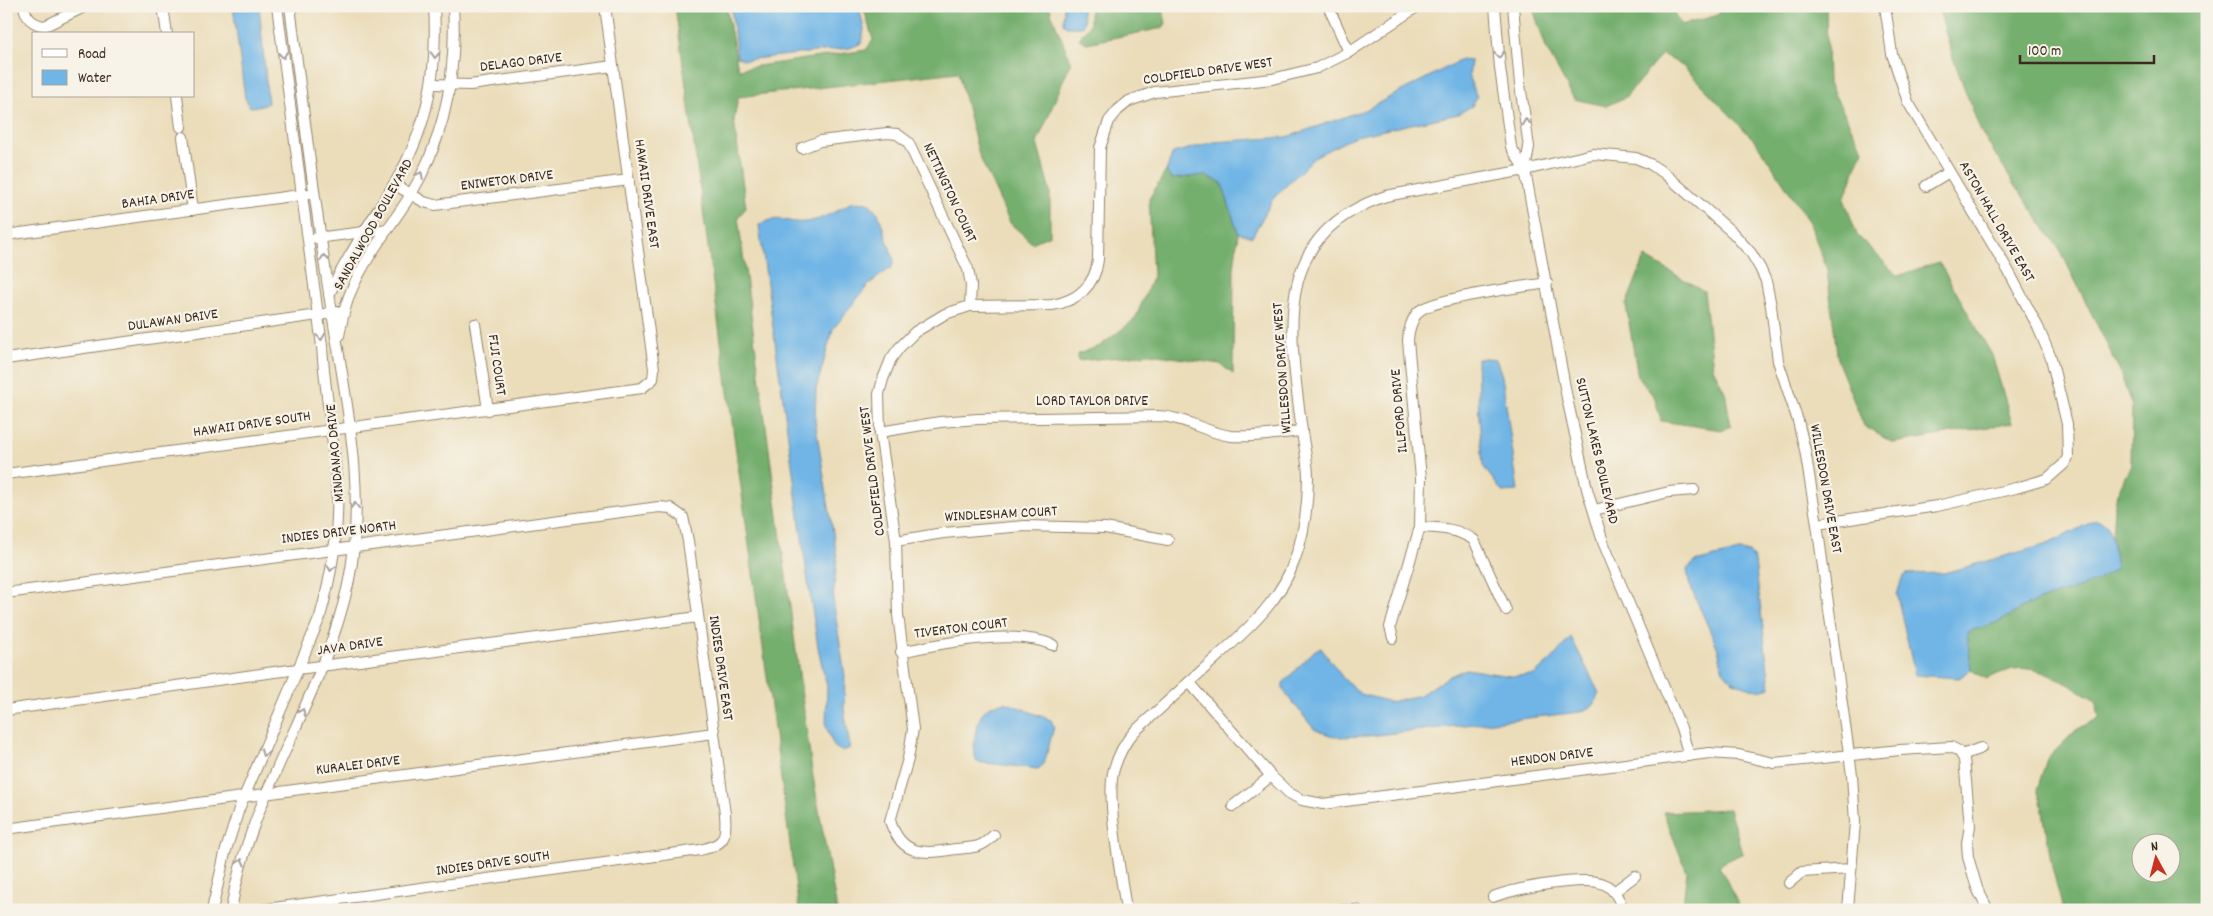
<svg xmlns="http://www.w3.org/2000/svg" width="2213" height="916" viewBox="0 0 2213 916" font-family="Dekko,sans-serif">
  <rect width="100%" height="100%" fill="#f7f3e8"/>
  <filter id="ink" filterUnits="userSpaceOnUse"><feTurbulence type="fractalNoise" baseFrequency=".02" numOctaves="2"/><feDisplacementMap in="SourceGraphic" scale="10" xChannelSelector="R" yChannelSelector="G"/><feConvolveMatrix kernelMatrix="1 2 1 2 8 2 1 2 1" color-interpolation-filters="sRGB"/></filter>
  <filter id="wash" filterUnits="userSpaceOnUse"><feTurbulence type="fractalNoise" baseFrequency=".0096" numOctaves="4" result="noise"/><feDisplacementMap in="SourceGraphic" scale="20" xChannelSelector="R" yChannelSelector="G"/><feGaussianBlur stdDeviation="1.12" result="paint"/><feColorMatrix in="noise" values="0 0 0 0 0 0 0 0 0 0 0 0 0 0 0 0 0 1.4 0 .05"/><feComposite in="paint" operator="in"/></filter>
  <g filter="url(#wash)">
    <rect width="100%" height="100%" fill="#ebddba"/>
    <g fill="#74af6e" stroke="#586c46" fill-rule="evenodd">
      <path d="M675,6H726L738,69L866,50L873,40L863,6H1050L1051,13L1071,62L1037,143L1050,191V235L1032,243L1010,223L979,155L958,72L738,97L734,120L746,208L738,217L812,771L837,910H799Z"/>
      <path d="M1090,6H1162L1166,23L1163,28L1087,43L1079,39L1090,24Z"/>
      <path d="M1532,6H1670L1681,25L1715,16L1726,6H1826L1828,82L1863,150L1844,199L1857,235L1898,276L1939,262L1992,355L2012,423L1893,443L1864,426L1838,362L1827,270L1809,221L1756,142L1684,67L1662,54L1626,97L1606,106L1574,99L1547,50Z"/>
      <path d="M1938,6H2207V910H2063L2052,867L2042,805L2037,789L2047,759L2076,730L2099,718L2096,700C2071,687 2039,662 2009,670C2001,672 1994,676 1987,679L1971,670L1967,632L2001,621L2027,605L2095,582L2116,569L2112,539L2114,509L2117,494L2131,464L2132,407L2119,369L2060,250L2010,178L1980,130L1952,55ZM2140,844H2170V874H2140Z"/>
      <path d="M1166,171L1172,179L1204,175L1222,183L1238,233L1234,269L1233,374L1220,364L1150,354L1078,361V354L1100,346L1135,319L1153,276L1149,199Z"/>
      <path d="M1645,257L1704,291L1713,368L1725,392L1731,426L1721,430L1661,421L1655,398L1638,377L1626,305Z"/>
      <path d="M1729,809L1743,853L1719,865L1741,910H1682L1687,872L1663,812Z"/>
    </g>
    <g fill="#6fb5e6" stroke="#557082">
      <path d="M233,6H259L268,103L261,106L250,107L245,98Z"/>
      <path d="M731,6H859L864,29L862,43L850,48L745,60L737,57Z"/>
      <path d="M1064,6H1081L1084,20L1082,27H1068L1063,23Z"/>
      <path d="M1461,60L1471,61L1469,78L1477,97L1472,106L1458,114L1356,136L1316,156L1273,199L1252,237L1238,233L1222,183L1204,175L1172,179L1166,171L1173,153L1214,142L1287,137L1367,109Z"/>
      <path d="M852,202L869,203L878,213L894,260L892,267L869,284L833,329L816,389L815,421L837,557L833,599L845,676L844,709L850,748L842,751L834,747L826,726L827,686L819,653L808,582L759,225C780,213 785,224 805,222C823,220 836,211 852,202Z"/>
      <path d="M1486,358L1496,359L1502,376L1518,491L1502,492L1483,466L1479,417L1477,359Z"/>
      <path d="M2096,520L2107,524L2112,539L2116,569L2095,582L2027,605L2001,621L1967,632L1971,670L1959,678L1915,675L1897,595L1902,578L1907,574L1944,573L2048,544Z"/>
      <path d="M1739,551L1749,552L1755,561L1770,687L1760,691L1733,682L1723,671L1718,649L1689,583L1687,569L1695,562Z"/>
      <path d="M1571,637L1599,693L1594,705L1581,712L1368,736L1335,737L1314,729L1283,690V683L1315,650L1321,648L1343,678L1361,694L1390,702L1420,695L1448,677L1466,669L1510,676L1534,675L1551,660Z"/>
      <path d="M1005,702L1051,720L1054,727L1044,764L1038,769L977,762C971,749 975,720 986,709C990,705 999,704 1005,702Z"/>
    </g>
  </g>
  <g filter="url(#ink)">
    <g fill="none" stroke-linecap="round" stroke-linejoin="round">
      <g stroke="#93846c" stroke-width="12">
        <g id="street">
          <path d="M24,6C26,19 33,24 45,26L86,6"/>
          <path d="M163,6L167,34"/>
          <path d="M1328,6L1349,52"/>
          <path d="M1495,6L1500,68L1511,147L1525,170"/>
          <path d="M1513,6L1520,84L1529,147L1525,170L1567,398L1587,489L1603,542L1681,728L1689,756"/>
          <path d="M432,84L470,85L613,66"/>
          <path d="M177,96L181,127"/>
          <path d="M183,137L193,210"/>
          <path d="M802,148L820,141L887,133L897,134L908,142L968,269L971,285L970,306"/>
          <path d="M394,184L424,202L435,205L629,180"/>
          <path d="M1926,186L1949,172"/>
          <path d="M6,235L307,194"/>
          <path d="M316,238L388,229"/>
          <path d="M329,295C347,256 371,222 393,186C428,129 438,72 434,6"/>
          <path d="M475,324L488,410"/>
          <path d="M339,336C342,320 345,304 352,289C366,256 391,226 410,196C445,138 457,72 453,6"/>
          <path d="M6,359L339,312"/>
          <path d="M880,432L940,422L978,419L1159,416C1185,417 1206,433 1231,436C1254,438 1279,433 1302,431"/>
          <path d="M6,474L642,388L653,379L654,369L605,6"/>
          <path d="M1594,510L1669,492L1694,490"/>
          <path d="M1817,524L1937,506L2016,488L2047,479L2064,464L2068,457L2067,424L2051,358L2038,327L2009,272L1908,102L1892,54L1885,6"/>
          <path d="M1420,527C1439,528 1457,528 1474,540L1506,610"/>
          <path d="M896,541L943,533L1025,526L1105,528L1168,540"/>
          <path d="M6,593L659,507L670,508L683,517L688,541L725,814C727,838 724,845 700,850L259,910"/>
          <path d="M1393,638L1390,627L1420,527L1421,478L1408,341C1408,331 1412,319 1418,312C1432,298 1523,287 1547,283"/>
          <path d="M901,652C941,643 1016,628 1053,645"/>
          <path d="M1189,682L1271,776L1289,793L1302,800L1323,804L1709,753L1739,755L1774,763L1900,750L1951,747L1959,751L1964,759L1970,826L1967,843L1968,857L1977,888L1988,910"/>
          <path d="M6,710L267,673L698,617"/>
          <path d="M1962,755L1981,748"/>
          <path d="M1233,806L1271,776"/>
          <path d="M6,829L714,733"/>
          <path d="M994,835C980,849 974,847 956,849C924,854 902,857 890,821L908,759L913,729L898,615L896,541L880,432L879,394L883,379L891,359L899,348L915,332L945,314L970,306L1052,305C1077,301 1095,286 1098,260L1100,148L1109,121L1118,110L1129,101L1155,92L1272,79L1317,68L1349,52L1418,6"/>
          <path d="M1789,883L1802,872L1850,869"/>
          <path d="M1614,892L1635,876"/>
          <path d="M1493,897C1512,889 1588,874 1606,885C1616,891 1620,900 1623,910"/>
          <path d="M212,910L225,853L239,809L320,617C331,577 339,534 337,492C335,443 325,395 322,346L277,6"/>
          <path d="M231,910C249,795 323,698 348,585C369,488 343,389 329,293C314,198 302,102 290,6"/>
          <path d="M1126,910C1122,878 1105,796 1114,769C1118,756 1125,742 1134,732C1158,710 1183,688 1207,666C1241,635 1280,604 1295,559C1304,534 1308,503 1308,477C1308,462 1304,447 1302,432C1290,333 1269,235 1386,196L1525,170L1593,154L1636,158L1650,164L1664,173L1733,233L1751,253L1760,268L1766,281L1771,306L1778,361L1798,421L1805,450L1817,524L1852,775L1855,822L1848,910"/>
          <path d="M1340,910H1357"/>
        </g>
      </g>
      <use href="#street" stroke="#fff" stroke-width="10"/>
    </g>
    <defs><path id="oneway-chevron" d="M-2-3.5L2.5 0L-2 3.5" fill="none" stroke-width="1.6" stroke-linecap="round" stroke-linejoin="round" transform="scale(1.25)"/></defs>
    <g stroke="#a79f9a">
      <use href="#oneway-chevron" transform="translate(283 55) rotate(83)"/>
      <use href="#oneway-chevron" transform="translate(435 55) rotate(93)"/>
      <use href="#oneway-chevron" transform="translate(1499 55) rotate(86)"/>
      <use href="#oneway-chevron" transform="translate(1526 122) rotate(-99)"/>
      <use href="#oneway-chevron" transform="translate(420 175) rotate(-64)"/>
      <use href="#oneway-chevron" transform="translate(324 258) rotate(-97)"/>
      <use href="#oneway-chevron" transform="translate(321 337) rotate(82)"/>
      <use href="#oneway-chevron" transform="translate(355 506) rotate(-89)"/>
      <use href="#oneway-chevron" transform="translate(331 568) rotate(99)"/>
      <use href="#oneway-chevron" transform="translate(302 712) rotate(-66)"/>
      <use href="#oneway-chevron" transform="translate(264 753) rotate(113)"/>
      <use href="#oneway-chevron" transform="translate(241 862) rotate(-75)"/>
    </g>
  </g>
  <g text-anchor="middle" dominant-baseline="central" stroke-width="4.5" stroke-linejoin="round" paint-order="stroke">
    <g font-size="15" fill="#3b2a1e" stroke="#f7f3e8">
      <text transform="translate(521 63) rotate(-7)">DELAGO DRIVE</text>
      <text transform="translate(1208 72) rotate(-8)">COLDFIELD DRIVE WEST</text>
      <text transform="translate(507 181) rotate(-7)">ENIWETOK DRIVE</text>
      <text transform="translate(949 193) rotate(65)">NETTINGTON COURT</text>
      <text transform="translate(646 194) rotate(82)">HAWAII DRIVE EAST</text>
      <text transform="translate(158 200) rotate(-8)">BAHIA DRIVE</text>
      <text transform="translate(1996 222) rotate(60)">ASTON HALL DRIVE EAST</text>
      <text transform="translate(374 225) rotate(-61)">SANDALWOOD BOULEVARD</text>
      <text transform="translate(173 321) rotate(-8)">DULAWAN DRIVE</text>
      <text transform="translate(496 365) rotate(82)">FIJI COURT</text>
      <text transform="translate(1283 368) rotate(-94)">WILLESDON DRIVE WEST</text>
      <text x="1092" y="402">LORD TAYLOR DRIVE</text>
      <text transform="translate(1400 411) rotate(-95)">ILLFORD DRIVE</text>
      <text transform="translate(252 425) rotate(-8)">HAWAII DRIVE SOUTH</text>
      <text transform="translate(1596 451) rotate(77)">SUTTON LAKES BOULEVARD</text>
      <text transform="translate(336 453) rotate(-95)">MINDANAO DRIVE</text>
      <text transform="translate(873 471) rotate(-97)">COLDFIELD DRIVE WEST</text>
      <text transform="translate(1825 489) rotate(80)">WILLESDON DRIVE EAST</text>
      <text transform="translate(1001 515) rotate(-3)">WINDLESHAM COURT</text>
      <text transform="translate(339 533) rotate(-7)">INDIES DRIVE NORTH</text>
      <text transform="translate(961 629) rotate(-7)">TIVERTON COURT</text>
      <text transform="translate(350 647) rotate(-8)">JAVA DRIVE</text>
      <text transform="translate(720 668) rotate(82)">INDIES DRIVE EAST</text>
      <text transform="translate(1552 758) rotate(-7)">HENDON DRIVE</text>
      <text transform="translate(358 766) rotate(-7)">KURALEI DRIVE</text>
      <text transform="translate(493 864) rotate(-8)">INDIES DRIVE SOUTH</text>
    </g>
  </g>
  <rect width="2213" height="916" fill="none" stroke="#f7f3e8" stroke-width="25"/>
  <rect x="32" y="32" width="162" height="65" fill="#f7f3e8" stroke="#aca397"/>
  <rect x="42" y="49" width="25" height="8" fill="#ffffff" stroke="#aca397"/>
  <text x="78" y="58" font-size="15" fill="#3b2a1e">Road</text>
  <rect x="42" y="70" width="25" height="15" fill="#6fb5e6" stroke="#aca397"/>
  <text x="78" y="82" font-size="15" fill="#3b2a1e">Water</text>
  <g transform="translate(2156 858) rotate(353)"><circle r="24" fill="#f7f3e8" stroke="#aca397"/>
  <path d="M0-4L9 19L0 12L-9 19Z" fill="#c8321e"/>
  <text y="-8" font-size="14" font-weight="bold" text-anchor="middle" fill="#3b2a1e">N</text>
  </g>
  <path d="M2020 55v8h134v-8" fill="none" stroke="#3b2a1e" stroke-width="2.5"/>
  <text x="2028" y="55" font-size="15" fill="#3b2a1e" stroke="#f7f3e8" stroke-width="4" paint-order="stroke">100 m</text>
</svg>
